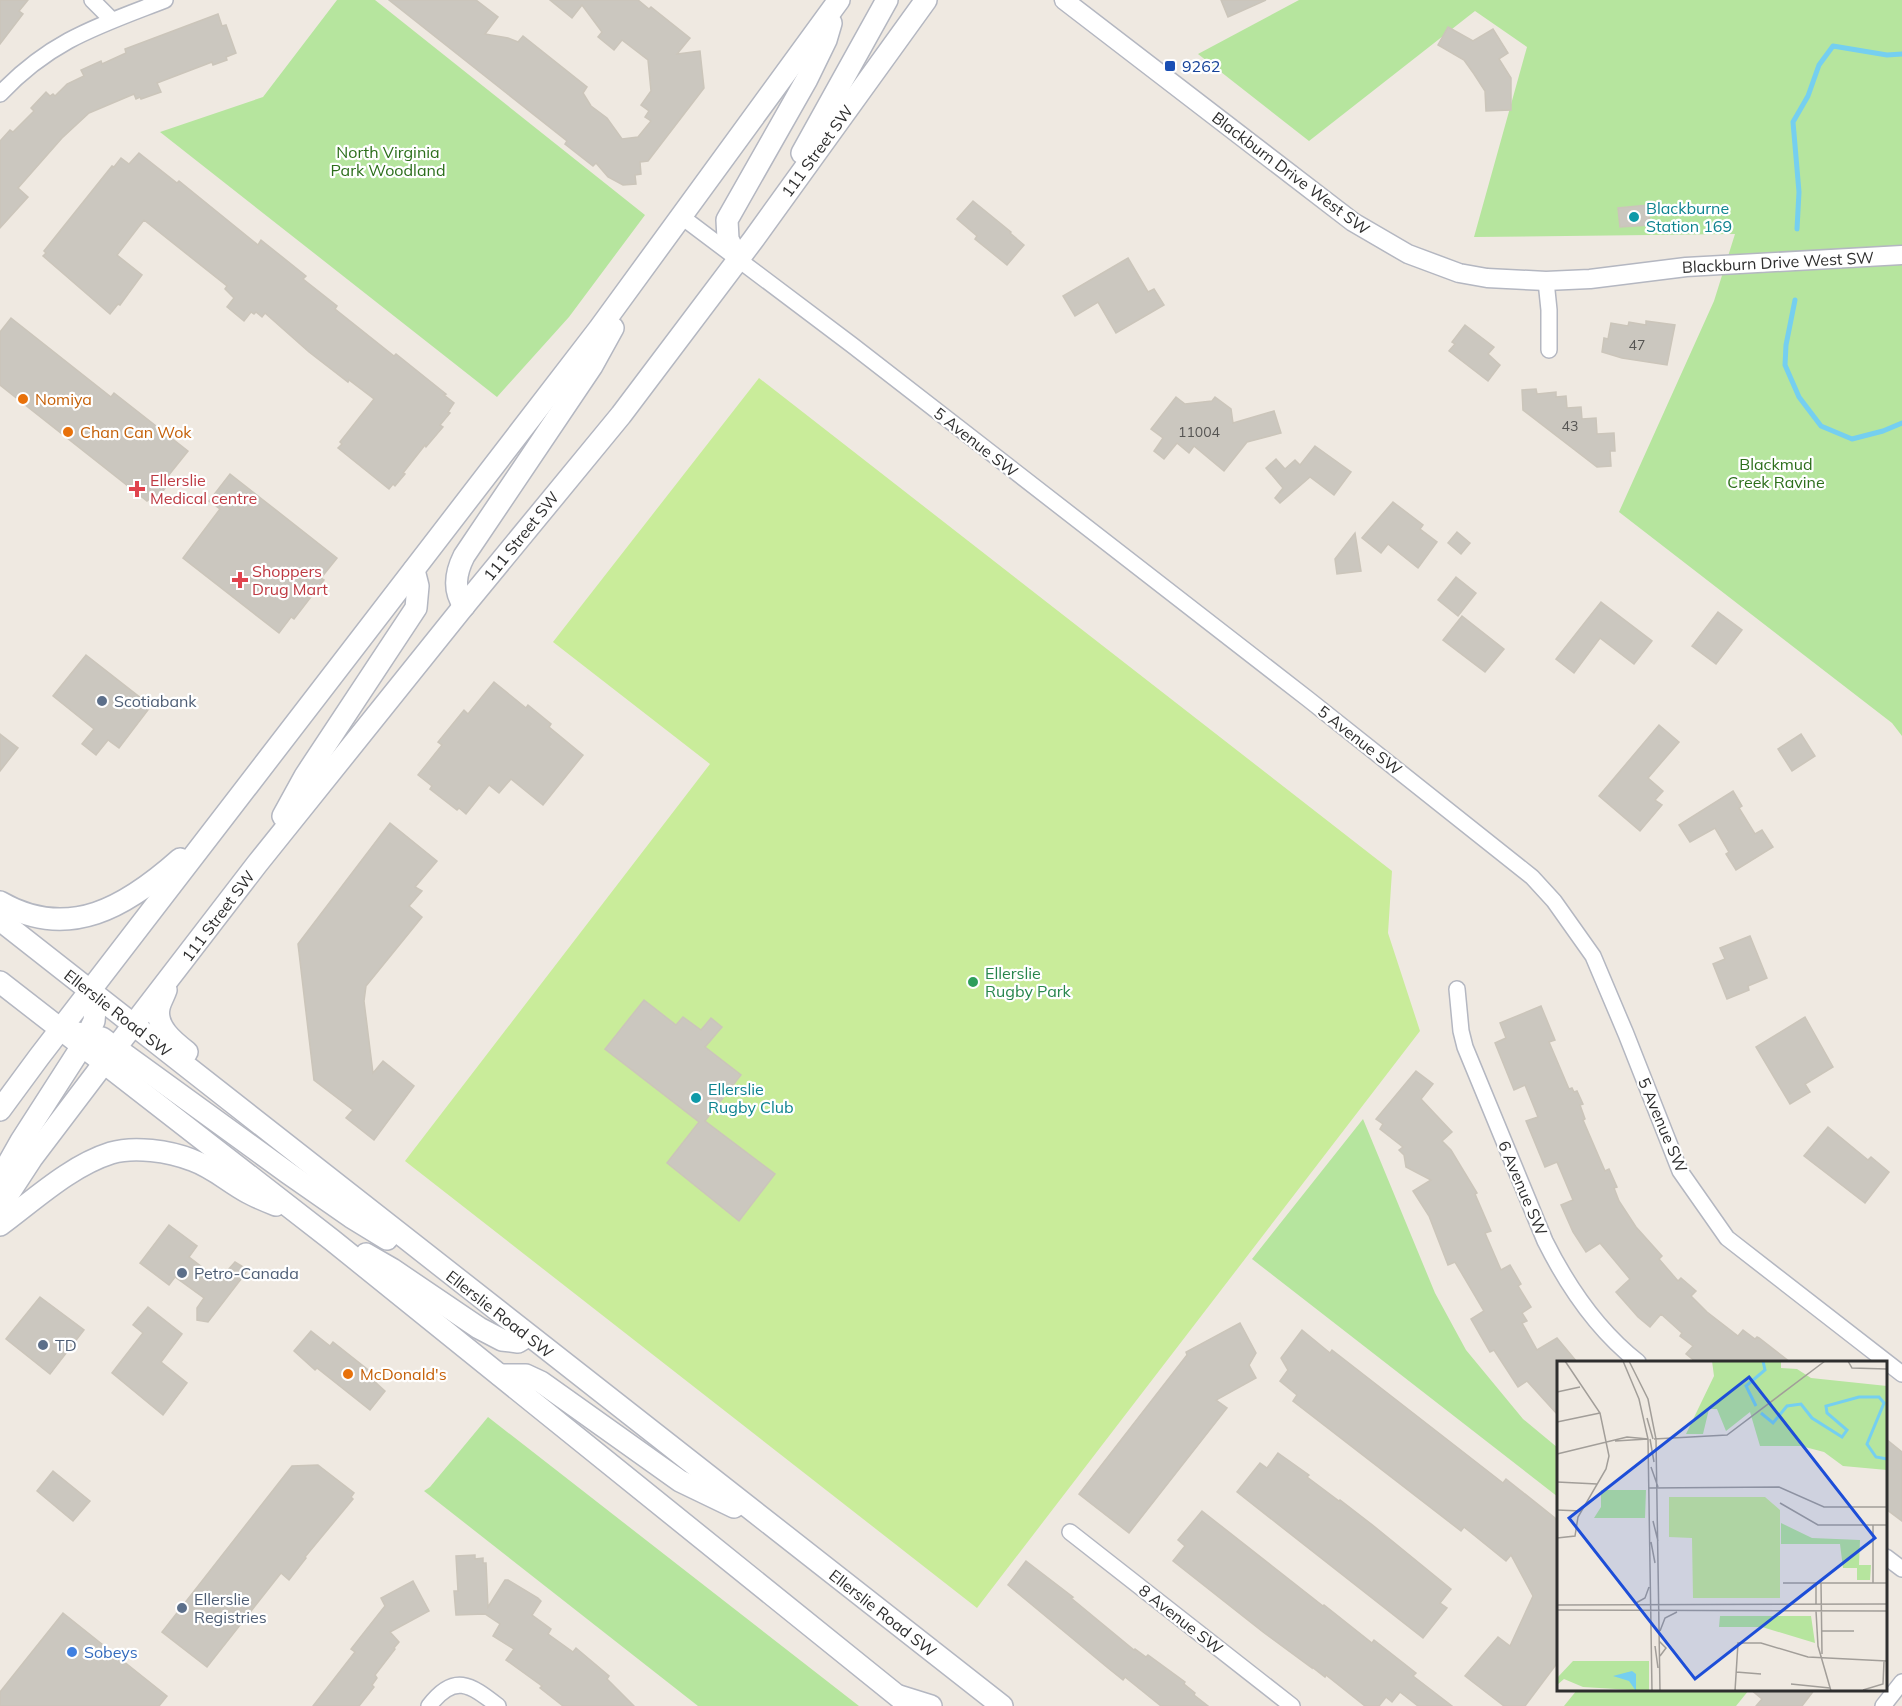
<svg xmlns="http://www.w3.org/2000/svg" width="1902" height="1706" viewBox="0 0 1902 1706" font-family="Mulish,sans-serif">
  <rect width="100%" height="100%" fill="#efe9e1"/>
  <g fill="#b6e59e">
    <path d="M337,0H375L645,215L569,317L497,397L160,132L263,97Z"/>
    <path d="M1299,0H1902V736L1892,723L1619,512L1714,301L1735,234L1474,237L1527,47L1475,11L1309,141L1198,54Z"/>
    <path d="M1363,1119L1435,1293L1466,1350L1523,1419L1558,1448V1497L1252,1259Z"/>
    <path d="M488,1417L859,1706H698L424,1491L430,1487Z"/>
    <path d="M1577,1690H1749L1736,1706H1564Z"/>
  </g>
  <path fill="#c9ec9a" d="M759,378L1392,871L1388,933L1420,1031L977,1608L405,1161L710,764L553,642Z"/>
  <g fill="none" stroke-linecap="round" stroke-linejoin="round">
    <g stroke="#75cff0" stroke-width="5">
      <path d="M1797,229L1799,192L1793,122L1808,96L1819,65L1833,46L1887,55L1902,54"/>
      <path d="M1795,300L1786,345L1785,365L1799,397L1821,426L1852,439L1883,431L1902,423"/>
    </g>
  </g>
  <g fill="#cbc7bf" stroke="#cbc5ba" stroke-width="1.5">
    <path d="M0,0H28L19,11L23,14L0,44Z"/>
    <path d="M389,0H476L498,17L485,34L508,38L518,42L523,36L587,87L583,93L591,106L607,118L622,139L638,137L651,121L645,117L649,111L641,105L651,91L648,60L622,40L614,50L598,37L602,32L582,5L572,18L550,0H638L649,9L651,7L690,38L677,54L700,51L704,88L648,161L640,162L641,174L635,175L636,184L623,185L608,177L596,163L593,166L565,144L567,141Z"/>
    <path d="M1221,0H1266L1228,17Z"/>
    <path d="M218,14L222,26L226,25L236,53L226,57L227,60L213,65L212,62L157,83L161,92L141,99L140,97L136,99L134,94L89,113L62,138L18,188L28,197L0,228V141L10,130L13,132L34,111L31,108L46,92L50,96L53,94L55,96L67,84L84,76L81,70L101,61L102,64L126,53L125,49Z"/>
    <path d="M1448,27L1473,41L1493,29L1508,53L1499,59L1511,78V110L1486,111L1485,91L1474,74L1464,60L1438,45Z"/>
    <path d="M139,153L177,183L179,181L258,245L261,240L306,276L303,279L337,306L335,309L394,356L396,354L446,394L444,395L454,403L448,412L450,413L440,425L443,427L426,447L425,445L403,473L405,474L395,486L393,484L389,489L338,448L342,444L340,442L374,399L349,380L348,382L309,352L265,313L262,317L256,312L254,314L251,312L244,321L227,307L234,298L225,289L227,286L144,220L117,255L142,275L120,305L118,304L110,314L43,256L46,253L44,251L112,166L114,167L121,158L129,164Z"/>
    <path d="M973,201L1011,232L1010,233L1024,245L1007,265L975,239L977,236L957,219Z"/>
    <path d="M1648,205L1650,225L1620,227L1618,208Z"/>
    <path d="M1128,258L1148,292L1154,289L1164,305L1116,333L1098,302L1075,316L1063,296Z"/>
    <path d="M11,318L111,397L114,393L188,451L168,476L172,479L157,499L153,496L147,501L0,385V332Z"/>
    <path d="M1646,321L1675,325L1667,365L1622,358L1602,352L1604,338L1608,339L1611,323L1628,326L1629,322L1646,325Z"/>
    <path d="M1465,325L1494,347L1488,354L1500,365L1488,381L1449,351L1455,344L1452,342Z"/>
    <path d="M1536,389L1537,394L1556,392V397L1566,396L1567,408L1581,407L1582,419L1596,418L1597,434L1614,433L1615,451H1610L1611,466L1597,467L1523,410L1522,390Z"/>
    <path d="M1176,397L1185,404L1212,401L1215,397L1231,409L1233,423L1274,411L1281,433L1247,442L1224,471L1194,446L1189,453L1177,443L1164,459L1154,451L1163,438L1151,429Z"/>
    <path d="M1315,446L1351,472L1334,495L1310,477L1280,503L1275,498L1283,488L1266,468L1276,459L1285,469L1295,460L1300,465Z"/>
    <path d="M230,474L337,558L321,578L324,580L294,619L291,617L279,633L183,558L220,509L209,501Z"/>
    <path d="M1393,502L1423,525L1420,529L1437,542L1418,568L1388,544L1381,553L1362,538Z"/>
    <path d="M1457,532L1470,543L1461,554L1448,543Z"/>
    <path d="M1355,533L1361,571L1337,574L1335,559Z"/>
    <path d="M1456,577L1476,593L1458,616L1438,600Z"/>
    <path d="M1601,602L1652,641L1634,664L1600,638L1574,673L1556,659Z"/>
    <path d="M1718,612L1742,630L1716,664L1692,646Z"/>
    <path d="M1462,616L1504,649L1485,672L1443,640Z"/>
    <path d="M86,655L151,706L119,748L108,740L96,755L82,744L94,729L53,696Z"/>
    <path d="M494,682L526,708L528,705L551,724L549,727L583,755L543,805L511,779L499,793L489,785L466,814L459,808L457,810L430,789L432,786L418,775L442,745L438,742L464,710L468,714Z"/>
    <path d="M1659,725L1679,742L1648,778L1663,791L1655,800L1662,805L1640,831L1599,796Z"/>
    <path d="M0,734L18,748L0,771Z"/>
    <path d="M1801,734L1815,756L1792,771L1778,749Z"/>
    <path d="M1733,791L1742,806L1739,808L1755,834L1762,830L1773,847L1736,870L1726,854L1729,852L1715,828L1690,842L1679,825Z"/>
    <path d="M390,823L437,861L415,887L422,891L409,906L422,917L366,986L364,1001L373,1073L383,1061L414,1086L374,1140L346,1118L353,1110L314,1080L298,944Z"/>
    <path d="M1750,936L1767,978L1748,986L1749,990L1727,999L1713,964L1725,959L1720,948Z"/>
    <path d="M644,1000L676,1025L683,1017L701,1030L711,1018L722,1027L705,1047L741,1075L705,1121L775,1174L739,1221L667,1163L699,1122L605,1049Z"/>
    <path d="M1541,1006L1555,1040L1549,1042L1569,1089L1572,1088L1574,1092L1577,1091L1583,1104L1580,1105L1585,1119L1583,1120L1605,1171L1609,1169L1617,1187L1614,1188L1619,1201L1636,1227L1662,1256L1659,1259L1678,1281L1681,1278L1696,1291L1691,1296L1707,1312L1738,1336L1743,1330L1755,1339L1757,1337L1759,1338L1790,1362H1696L1686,1354L1693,1346L1680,1336L1682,1333L1661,1314L1650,1327L1638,1317L1616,1292L1630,1279L1600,1243L1586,1252L1573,1232L1561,1205L1573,1200L1557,1162L1545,1167L1526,1121L1538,1117L1525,1085L1514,1090L1495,1043L1506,1038L1500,1023Z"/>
    <path d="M1805,1017L1833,1067L1805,1084L1810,1092L1790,1104L1756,1047Z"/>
    <path d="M1416,1071L1433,1084L1421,1099L1452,1132L1442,1141L1451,1150L1477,1193L1475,1194L1491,1231L1485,1233L1501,1270L1510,1265L1521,1284L1518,1286L1531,1307L1522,1313L1527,1321L1522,1323L1537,1350L1557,1338L1577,1362H1558V1415L1527,1381L1518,1387L1494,1350L1490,1352L1471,1319L1484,1311L1455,1262L1448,1265L1429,1216L1413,1191L1431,1180L1406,1167L1404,1155L1399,1150L1403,1147L1380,1129L1383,1124L1376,1119Z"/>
    <path d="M1828,1127L1868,1160L1871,1157L1889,1172L1865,1203L1804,1156Z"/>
    <path d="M169,1225L197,1246L189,1257L219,1280L235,1262L248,1270L208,1322L197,1320V1308L204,1298L175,1277L169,1285L140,1263Z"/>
    <path d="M40,1297L84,1330L50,1374L6,1339Z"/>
    <path d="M148,1307L182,1334L161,1362L187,1383L163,1415L112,1373L143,1333L133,1325Z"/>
    <path d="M1240,1323L1256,1353L1249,1365L1256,1378L1216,1400L1227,1408L1129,1533L1079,1494L1187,1355L1186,1352Z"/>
    <path d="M1302,1330L1330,1353L1332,1350L1503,1483L1506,1479L1555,1518L1558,1524V1662L1525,1706H1504L1465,1676L1498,1637L1510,1646L1533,1596L1511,1555L1506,1561L1464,1527L1461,1531L1293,1401L1297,1395L1280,1381L1288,1370L1281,1358Z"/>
    <path d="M311,1331L330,1346L333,1342L377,1377L374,1381L385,1391L370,1410L317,1368L315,1370L294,1351Z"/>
    <path d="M1886,1439L1902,1452V1521L1886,1509Z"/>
    <path d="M1278,1453L1309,1475L1307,1477L1339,1501L1340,1500L1375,1527L1451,1589L1440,1603L1447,1608L1423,1638L1237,1492L1260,1463L1267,1468Z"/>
    <path d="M318,1465L354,1493L351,1497L353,1499L305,1557L306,1558L289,1580L281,1573L207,1667L162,1632L292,1466Z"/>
    <path d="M53,1471L90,1501L73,1521L37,1491Z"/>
    <path d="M1202,1511L1323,1606L1324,1605L1372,1643L1374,1640L1416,1673L1413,1676L1452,1706H1418L1400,1692L1392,1702L1386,1697L1379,1706H1365L1326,1675L1325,1677L1312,1667V1668L1263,1632L1173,1561L1185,1546L1178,1540Z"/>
    <path d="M475,1555V1559L483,1558V1563H486L488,1607L505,1580H508L538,1598L541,1601L532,1615L551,1629L548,1634L573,1652L576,1648L609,1676L607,1679L634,1706H563L540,1688L542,1686L506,1660L514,1649L493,1636L500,1624L485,1614L456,1615L454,1591H458L456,1556Z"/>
    <path d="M1026,1561L1073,1597L1071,1598L1134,1650L1135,1649L1146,1657L1148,1655L1185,1682L1184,1684L1195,1693L1194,1695L1208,1706H1161L1125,1677L1123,1680L1108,1668L1008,1585Z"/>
    <path d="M413,1581L429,1611L390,1632L399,1642L394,1648L395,1649L375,1675L377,1678L372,1685L374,1687L359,1706H313L355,1652L351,1649L385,1606L381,1598Z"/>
    <path d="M63,1613L167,1696L159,1706H0V1692Z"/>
    <path d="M1750,1689H1815L1802,1706H1756L1762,1699Z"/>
  </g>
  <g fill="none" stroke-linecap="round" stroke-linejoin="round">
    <g stroke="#b4b7c1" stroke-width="18">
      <g id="minor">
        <path d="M92,0L112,20"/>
        <path d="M0,94C51,40 98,26 165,0"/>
        <path d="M682,217L852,345L1308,699L1532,877L1554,901L1593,956L1626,1034L1680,1171L1727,1238L1902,1374"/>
        <path d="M1546,281L1549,310V350"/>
        <path d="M1457,989L1461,1031L1465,1047L1545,1241C1568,1287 1597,1330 1638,1362"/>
        <path d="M1070,1532L1292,1706"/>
        <path d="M1886,1557L1902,1569"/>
        <path d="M429,1706C454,1673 470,1684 498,1706"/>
        <path d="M1883,1706L1902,1682"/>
      </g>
    </g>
    <g stroke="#b4b7c1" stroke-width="21">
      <path id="tertiary" d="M1064,0L1353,222L1408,254L1459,273L1487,278L1546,281L1590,279L1686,267L1902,255"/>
    </g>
    <g stroke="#b4b7c1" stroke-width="24">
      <g id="secondary">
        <path d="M802,153L887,0"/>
        <path d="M738,260L728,239L727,220L807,79L826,40L831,23"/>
        <path d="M464,606C453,590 455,574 464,556L592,366L613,328"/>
        <path d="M283,816L305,776L416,608L418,586L414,570"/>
        <path d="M0,902C69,942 127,906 180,859"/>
        <path d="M0,920L1002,1706"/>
        <path d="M0,982L332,1240L910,1706"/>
        <path d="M166,990C164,996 160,1002 159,1008C155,1027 174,1042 187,1052"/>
        <path d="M63,1030L102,1038L288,1173L351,1217L387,1239"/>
        <path d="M0,1110L39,1057L599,329L839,0"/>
        <path d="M0,1178L21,1141L82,1046L94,1021L95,1010L90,991"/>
        <path d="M0,1207L32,1158L104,1063L257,864L464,606L621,415L753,240L926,0"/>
        <path d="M0,1225C34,1200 70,1166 111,1153C134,1146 169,1151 192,1160C214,1168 227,1181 247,1192C256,1197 266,1201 276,1205"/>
        <path d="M366,1254L392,1269L479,1328L502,1340L518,1342L528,1336"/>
        <path d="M500,1375H526L541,1382L680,1481L734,1507"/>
        <path d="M899,1696L931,1706"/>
      </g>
    </g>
    <use href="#minor" stroke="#fff" stroke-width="15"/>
    <use href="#tertiary" stroke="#fff" stroke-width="18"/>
    <use href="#secondary" stroke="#fff" stroke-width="21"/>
  </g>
  <rect fill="#1a4fb4" stroke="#fff" stroke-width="2" x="1164" y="60" width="12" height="12" rx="3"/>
  <g fill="#0f9aa8" stroke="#fff" stroke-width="2">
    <circle cx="1634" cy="217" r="6"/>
    <circle cx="696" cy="1098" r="6"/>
  </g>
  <g fill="#e8710a" stroke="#fff" stroke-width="2">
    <circle cx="23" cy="399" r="6"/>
    <circle cx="68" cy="432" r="6"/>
    <circle cx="348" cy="1374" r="6"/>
  </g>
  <g fill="#e0444e" stroke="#fff" stroke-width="2">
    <path d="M134 480h6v6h6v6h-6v6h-6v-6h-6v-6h6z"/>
    <path d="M237 571h6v6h6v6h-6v6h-6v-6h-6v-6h6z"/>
  </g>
  <g fill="#5c6f8a" stroke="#fff" stroke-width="2">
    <circle cx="102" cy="701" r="6"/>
    <circle cx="182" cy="1273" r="6"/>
    <circle cx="43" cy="1345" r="6"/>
    <circle cx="182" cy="1608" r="6"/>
  </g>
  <circle fill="#2e9e5b" stroke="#fff" stroke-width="2" cx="973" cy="982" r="6"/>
  <circle fill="#3f7fe0" stroke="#fff" stroke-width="2" cx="72" cy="1652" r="6"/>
  <g text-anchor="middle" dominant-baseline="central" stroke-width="4.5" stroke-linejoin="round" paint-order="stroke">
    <g font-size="14" fill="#555452">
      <text x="1637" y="345">47</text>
      <text x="1570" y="426">43</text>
      <text x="1199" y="432">11004</text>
    </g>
    <g font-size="16" fill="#164399" stroke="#fff" text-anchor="start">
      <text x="1182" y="66">9262</text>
    </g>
    <g font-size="16" fill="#2e2e2e" stroke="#fff">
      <text transform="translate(817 151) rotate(-54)">111 Street SW</text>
      <text transform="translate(1291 173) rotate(37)">Blackburn Drive West SW</text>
      <text transform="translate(1778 262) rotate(-3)">Blackburn Drive West SW</text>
      <text transform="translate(976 442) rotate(38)">5 Avenue SW</text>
      <text transform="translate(521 536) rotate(-51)">111 Street SW</text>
      <text transform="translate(1360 740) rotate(38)">5 Avenue SW</text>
      <text transform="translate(218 916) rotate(-53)">111 Street SW</text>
      <text transform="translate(118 1013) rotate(38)">Ellerslie Road SW</text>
      <text transform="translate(1663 1125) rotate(67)">5 Avenue SW</text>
      <text transform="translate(1523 1188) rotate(67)">6 Avenue SW</text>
      <text transform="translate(500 1314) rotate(38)">Ellerslie Road SW</text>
      <text transform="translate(883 1613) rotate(38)">Ellerslie Road SW</text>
      <text transform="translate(1181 1619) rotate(38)">8 Avenue SW</text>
    </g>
    <g font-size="16" fill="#2c6e1b" stroke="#fff">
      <text x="388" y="152">North Virginia<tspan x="388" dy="18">Park Woodland</tspan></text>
      <text x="1776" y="464">Blackmud<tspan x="1776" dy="18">Creek Ravine</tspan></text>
    </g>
    <g font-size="16" fill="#0d838f" stroke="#fff" text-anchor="start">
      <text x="1646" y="208">Blackburne<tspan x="1646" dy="18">Station 169</tspan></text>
      <text x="708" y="1089">Ellerslie<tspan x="708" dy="18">Rugby Club</tspan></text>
    </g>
    <g font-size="16" fill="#c56008" stroke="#fff" text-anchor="start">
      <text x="35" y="399">Nomiya</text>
      <text x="80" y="432">Chan Can Wok</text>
      <text x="360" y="1374">McDonald's</text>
    </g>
    <g font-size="16" fill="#be3a42" stroke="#fff" text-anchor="start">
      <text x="150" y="480">Ellerslie<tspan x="150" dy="18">Medical centre</tspan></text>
      <text x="252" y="571">Shoppers<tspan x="252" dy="18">Drug Mart</tspan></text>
    </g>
    <g font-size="16" fill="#4e5e75" stroke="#fff" text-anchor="start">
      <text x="114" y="701">Scotiabank</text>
      <text x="194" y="1273">Petro-Canada</text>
      <text x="55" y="1345">TD</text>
      <text x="194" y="1599">Ellerslie<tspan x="194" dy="18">Registries</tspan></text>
    </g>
    <g font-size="16" fill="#27864d" stroke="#fff" text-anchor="start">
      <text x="985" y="973">Ellerslie<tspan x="985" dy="18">Rugby Park</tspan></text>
    </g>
    <g font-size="16" fill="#366cbe" stroke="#fff" text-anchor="start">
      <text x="84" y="1652">Sobeys</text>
    </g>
  </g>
  <g transform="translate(1557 1361)">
    <rect width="330" height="330" fill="#efe9e1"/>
    <path d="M155,0H224V7L240,8L254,17L330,25V109L286,105L267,91L244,85H203L193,51L169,70L160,48H152L146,73H129L157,15ZM44,129H89L88,157H37L44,146ZM224,162L255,177L303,179L302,204H314L313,219H300V207H286L283,183H224ZM163,255H254L258,282L205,266H162ZM16,300H92V330L26,326L7,318L0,324V317Z" fill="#b6e59e"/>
    <path d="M112,136H208L223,149V237H136L135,177L112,176Z" fill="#c9ec9a"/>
    <path d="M75,310L79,313V330L72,320L56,315Z" fill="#75cff0"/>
    <path fill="none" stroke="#75cff0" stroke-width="3" d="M199,45L189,25L208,9L206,0M204,52L216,62L230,45L244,43L255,57L285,76L290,69L270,52L269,45L302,36H322L327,42L310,83L319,96L330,98"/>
    <path fill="none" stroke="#a29e99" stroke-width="1.5" d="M66,0L82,38L91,78L95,330M72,0L91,38L99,78L103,330M291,0L295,7L330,8M0,31L23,26M90,57L96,78M0,61L43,52M93,78L97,101M97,78L170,74L268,0M58,80L91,78M0,93L70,76L91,78M94,106L101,126M0,121L40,123M92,127L222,126L267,146H330M223,142L261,164H330M0,149L24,150M96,160L101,180M0,177L18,175L21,156L49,108L52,95L43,52L8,0M94,181L98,202M226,222H330M264,222L265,293M316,222V164M79,242L88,237L92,226M259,243V223M0,244L330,243M0,249L330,250M259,250L261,285L274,330M103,270L108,257L120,251M264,270H297M102,280L109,287L103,295M98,285L101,307M179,311L204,313M234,323L273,327M306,329L326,323L327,300M178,330L181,282H204L251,296L330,300"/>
    <path fill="#1d4ed8" fill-opacity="0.15" stroke="#1d4ed8" stroke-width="3" d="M192,16L318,177L138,318L12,157Z"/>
    <rect width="330" height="330" fill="none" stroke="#2e2e2e" stroke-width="3"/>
  </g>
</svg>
